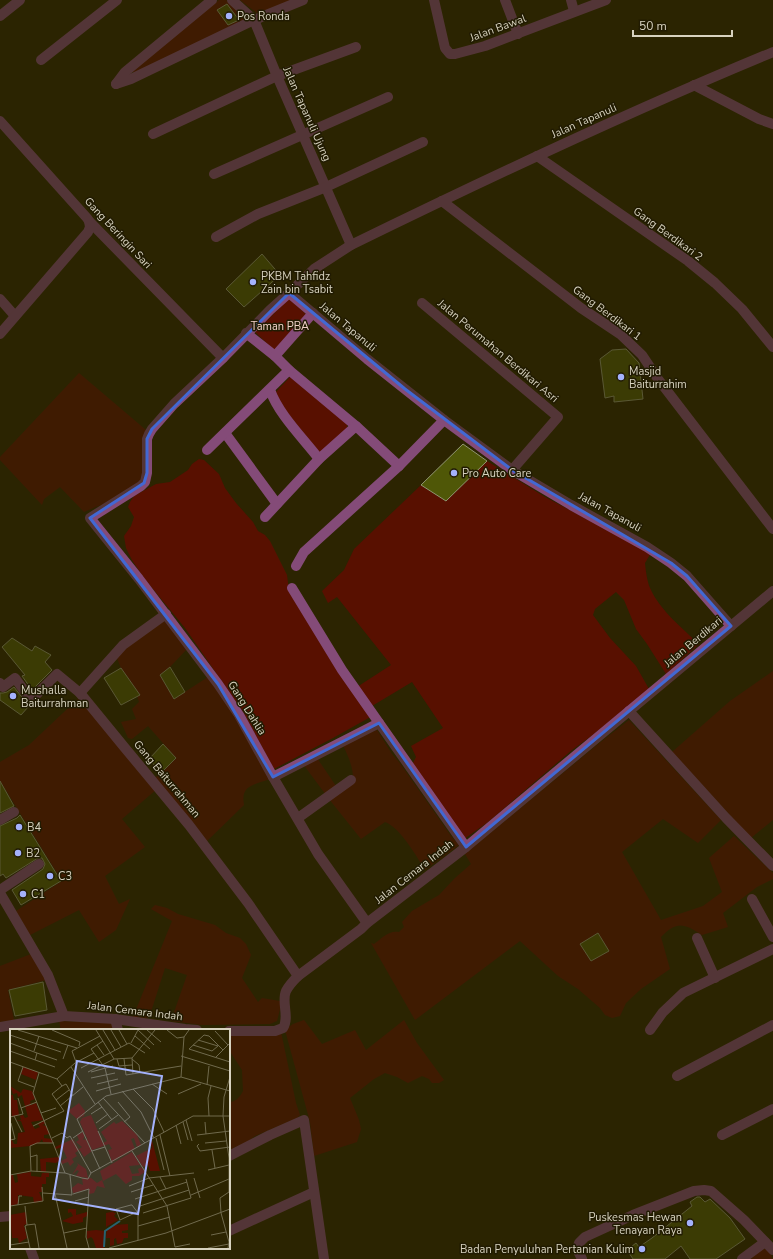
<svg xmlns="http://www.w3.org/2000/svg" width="773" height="1259" viewBox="0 0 773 1259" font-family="'Nunito Sans',sans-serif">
  <rect width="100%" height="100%" fill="#2c2401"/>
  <g fill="#581000">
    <path d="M219,0H226L247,21L139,72H131Z"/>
    <path d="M240,0H292L260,14L257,13Z"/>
    <path d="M289,299L307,315L275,351L255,332Z"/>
    <path d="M79,373L146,430L144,480L106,504L98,506L84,512L60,487L44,499L42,505L0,460V457Z"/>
    <path d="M291,376L347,424V429L319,453L276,398L275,393Z"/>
    <path d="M199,459L204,460L219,474L225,488L236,503L253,522L258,531L265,535L270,541L287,575L289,590L374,715L333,738L274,769L241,708L232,696L185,628L144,578L132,560L126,548L124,536L131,526L134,517L128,507L130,502L134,496L156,484L170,482L188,470L192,464Z"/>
    <path d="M487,461L545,497L651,553L645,563C646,572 647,582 651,590C660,610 683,629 699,644L666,674L647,644L636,629L624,600L616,592L595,609L593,615L610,638L636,666L649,689L594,734L572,750L488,822L464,839L412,765L416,757L411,746L443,728L412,682L372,706L357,687L391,665L337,597L328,603L322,591L344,570L354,549L421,485L446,501Z"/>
    <path d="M164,619L187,649L170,667L160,675L174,699L208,677L234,714L270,779C255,785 240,784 244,805L206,842L155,778L176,758L148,726L132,739L128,738L121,722L136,719L132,709L139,702L137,696L139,694L121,668L116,656Z"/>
    <path d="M773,671V820L751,838L672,752L730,701Z"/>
    <path d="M81,696L157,789L122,819L145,847L105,876L119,904L130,899L116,930L99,942L79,910L30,935L16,911L62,881L2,784L0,785V762L29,745Z"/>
    <path d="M629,720L721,820L698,843L663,819L622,852L661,920L703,906L722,892L709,858L734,836L773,873V879L757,887L723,913L728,927L702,935C685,924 677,920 661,937L670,969L641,989L626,1003L620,1016L612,1018L605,1015L600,1008L578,989L558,976L520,941L415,1020L371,943L374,944C382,938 389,930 399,932L404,927L402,922L412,911L439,895L455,878L471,864L465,854L597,745Z"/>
    <path d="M377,730L392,754L399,762L451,836L459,845L425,870C417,857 400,827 385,822L361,839L329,799L303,764L317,758L336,786L353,783C354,769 349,758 343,745L362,736Z"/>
    <path d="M155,905L167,908L178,914L215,925L226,933L240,938L246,944L251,955L242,978L258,1002L262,998L280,1001V1009L277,1021L270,1024L202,1025L171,1021L187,975L165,968L149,1018L133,1017L172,921L151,909Z"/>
    <path d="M31,954L46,980L8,990L14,1020L0,1022V966Z"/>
    <path d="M304,1020L322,1044L355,1030L366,1050L404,1020L417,1043L444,1080L439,1083H432L429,1079L422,1076L408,1083L397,1077L385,1073L374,1079L350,1098L359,1120L361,1129L357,1142L314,1156L310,1122L285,1030L293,1024Z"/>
    <path d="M59,1021L111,1023L114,1030H61Z"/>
    <path d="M281,1032L296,1103L300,1115L297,1118L255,1136L247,1142L229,1150V1102C236,1102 240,1097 243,1091L242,1070L229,1050V1034Z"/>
    <path d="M764,1249L769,1250L773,1259H751L760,1250Z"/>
  </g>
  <g fill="#4f5707" stroke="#909671">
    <path d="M227,4L239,20L228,25L217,10Z"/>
    <path d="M262,254L280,275L244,307L226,289Z"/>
    <path d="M626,349L639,363L643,399L614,402V396L605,398L600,359L612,350Z"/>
    <path d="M463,444L487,461L446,501L421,485Z"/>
    <path d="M12,638L32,651L35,646L51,655L45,662L52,670L32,690L22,676L25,675L2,647Z"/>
    <path d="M170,667L185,692L174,699L160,675Z"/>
    <path d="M121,668L140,695L121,705L104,678Z"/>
    <path d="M14,687L29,706L21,715L0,700V693H3L7,692Z"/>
    <path d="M163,744L176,758L161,773L149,759Z"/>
    <path d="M0,781L14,806L0,813Z"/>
    <path d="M20,815L61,881L21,905L12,890L43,869L45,864L42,858H38L6,878L3,874L0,876V826L17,818Z"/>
    <path d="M598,933L609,951L591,961L580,944Z"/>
    <path d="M43,982L47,1010L15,1016L9,990Z"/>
    <path d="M697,1197H700L705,1202L710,1199L730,1218L745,1239L716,1259H690L681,1246L665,1259H633L627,1250L636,1243L639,1247L652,1238L692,1206L690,1202Z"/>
  </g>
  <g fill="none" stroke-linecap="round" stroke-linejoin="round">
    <g stroke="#844b78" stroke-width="10">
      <path d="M232,0L254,20L277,76L351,245"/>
      <path d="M434,0L445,48L450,54H455L485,46L606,0"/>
      <path d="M505,0L518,34"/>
      <path d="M571,0L574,11"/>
      <path d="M0,16L20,0"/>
      <path d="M41,60L117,0"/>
      <path d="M116,84L131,79L254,20L303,0"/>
      <path d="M116,84L125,72L212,0"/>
      <path d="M694,85L759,119L773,124"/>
      <path d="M0,121L87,218L89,221L223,358"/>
      <path d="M153,134L277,76L356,47"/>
      <path d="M537,156L688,261L715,283L742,309L773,347"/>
      <path d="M214,174L388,97"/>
      <path d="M442,201L581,308L620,334L642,355L658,379L773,529"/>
      <path d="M216,237L258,214L326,187L423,142"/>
      <path d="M289,293L367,359L444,420L512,470L571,505L647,547L671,563L687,576L731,626"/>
      <path d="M0,299L15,316"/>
      <path d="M422,303L558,417L512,470"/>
      <path d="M246,333L275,356L289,370L356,426L399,466"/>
      <path d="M0,334L88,232L90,227L89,221"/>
      <path d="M275,356L313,313"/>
      <path d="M270,390C279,415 303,438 319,459"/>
      <path d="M225,433L277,504"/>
      <path d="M207,450L289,370"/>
      <path d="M265,517L319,459L356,426"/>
      <path d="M296,566L304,552L399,466L444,420"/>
      <path d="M292,588L342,670L466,847"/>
      <path d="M0,683L3,687L15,678L31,700L57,674L80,693L125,748L189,825L248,903L298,976"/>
      <path d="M80,693L123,645L166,614"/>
      <path d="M629,711L726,818L773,866"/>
      <path d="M273,777L379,723"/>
      <path d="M298,818L351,780"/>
      <path d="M0,820L14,812"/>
      <path d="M0,890L39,864"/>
      <path d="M0,893L48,975L64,1016L115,1019L185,1029L197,1030"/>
      <path d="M752,899L773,937"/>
      <path d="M367,923L318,854L273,777L239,715L218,684L139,579L90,518L141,486L145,482L147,473V439L149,434L152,429L174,404L223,358L270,310L289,293L314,269L351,245C490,177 630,111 773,52"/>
      <path d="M697,938L715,978"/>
      <path d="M115,1019L118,1030"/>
      <path d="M0,1027L64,1016"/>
      <path d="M650,1030L663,1012L683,993L773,949"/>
      <path d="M229,1031H275L283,1028C290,1017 281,1002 286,991C289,985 294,980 298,976L361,929L367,923L466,847L773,591"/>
      <path d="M677,1076L773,1025"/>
      <path d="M722,1135L773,1109"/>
      <path d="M229,1156L270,1135L304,1120L324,1259"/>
      <path d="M0,1217L11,1216"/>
      <path d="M229,1231L314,1192"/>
      <path d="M30,1248L34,1259"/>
      <path d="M582,1259L577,1249L579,1243L585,1237L633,1215L694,1191L704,1190L711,1191L744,1220L773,1250"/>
      <path d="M742,1259L765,1242"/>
    </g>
  </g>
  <path d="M0 0H773V1259H0ZM289,293L405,389L512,470L671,563L687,576L731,626L466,847L379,723L273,777L218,684L90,518L144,483L147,473V439L152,429Z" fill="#2c2401" fill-opacity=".55" fill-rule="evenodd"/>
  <path fill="none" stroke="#4268d3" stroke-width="3" stroke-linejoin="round" d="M289,293L405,389L512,470L671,563L687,576L731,626L466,847L379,723L273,777L218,684L90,518L144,483L147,473V439L152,429Z"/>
  <g fill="#a4b2fc" stroke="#211b02" stroke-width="1.5">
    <circle cx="229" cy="16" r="4"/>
    <circle cx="253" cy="282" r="4"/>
    <circle cx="621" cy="377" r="4"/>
    <circle cx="454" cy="473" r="4"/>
    <circle cx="13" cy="696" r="4"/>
    <circle cx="19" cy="827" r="4"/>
    <circle cx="18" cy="853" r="4"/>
    <circle cx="50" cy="876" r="4"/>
    <circle cx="23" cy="894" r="4"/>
    <circle cx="690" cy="1223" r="4"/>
    <circle cx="642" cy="1249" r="4"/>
  </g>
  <g text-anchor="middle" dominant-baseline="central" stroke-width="3" stroke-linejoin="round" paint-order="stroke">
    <g font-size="11" fill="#d7d2bf" stroke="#211b02" text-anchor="start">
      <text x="237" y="16">Pos Ronda</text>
      <text x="261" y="276">PKBM Tahfidz<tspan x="261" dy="13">Zain bin Tsabit</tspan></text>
      <text x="629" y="371">Masjid<tspan x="629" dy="13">Baiturrahim</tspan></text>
      <text x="462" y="473">Pro Auto Care</text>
      <text x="21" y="690">Mushalla<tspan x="21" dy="13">Baiturrahman</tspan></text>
      <text x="27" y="827">B4</text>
      <text x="26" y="853">B2</text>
      <text x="58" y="876">C3</text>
      <text x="31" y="894">C1</text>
      <text x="682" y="1217" text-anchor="end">Puskesmas Hewan<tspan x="682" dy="13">Tenayan Raya</tspan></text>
      <text x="634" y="1249" text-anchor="end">Badan Penyuluhan Pertanian Kulim</text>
    </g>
    <g font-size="11" fill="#d7d2bf" stroke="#211b02">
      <text transform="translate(498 28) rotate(-20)">Jalan Bawal</text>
      <text transform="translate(307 114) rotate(66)">Jalan Tapanuli Ujung</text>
      <text transform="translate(584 121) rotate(-24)">Jalan Tapanuli</text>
      <text transform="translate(118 233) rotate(47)">Gang Beringin Sari</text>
      <text transform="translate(668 234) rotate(36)">Gang Berdikari 2</text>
      <text transform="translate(607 313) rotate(37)">Gang Berdikari 1</text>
      <text transform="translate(348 327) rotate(40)">Jalan Tapanuli</text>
      <text transform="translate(498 351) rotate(40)">Jalan Perumahan Berdikari Asri</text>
      <text transform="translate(610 512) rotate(29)">Jalan Tapanuli</text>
      <text transform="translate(693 642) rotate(-40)">Jalan Berdikari</text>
      <text transform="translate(247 708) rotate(58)">Gang Dahlia</text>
      <text transform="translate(167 779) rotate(50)">Gang Baiturrahman</text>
      <text transform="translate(414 872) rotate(-38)">Jalan Cemara Indah</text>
      <text transform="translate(135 1011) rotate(7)">Jalan Cemara Indah</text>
    </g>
    <g font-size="11" fill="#f2d2c9" stroke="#211b02">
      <text x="280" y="326">Taman PBA</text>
    </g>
  </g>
  <g transform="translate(10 1029)">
    <rect width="220" height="220" fill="#2c2401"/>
    <path d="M13,38L28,43L26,51L11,45ZM0,57L11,64L13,60L22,62L25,70L20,72L21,76L26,74L33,91L21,93L23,97L25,100L30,98L28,95L34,91L35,95L32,96L36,97L40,105L34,106V109L42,110L43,114L33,113L32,110L29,114L20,117L0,119V107L4,115H7L8,104L15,103L11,92H6L11,91L10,87L13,86L15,89L18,88L12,66L8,68L7,64L3,65ZM0,66H3L4,71H7L9,86L2,88ZM69,74L75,82L74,87L67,90L58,82ZM81,86L93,114L97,112L91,103L104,93L106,95L112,92L127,106L131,116L127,118L124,109L121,110L125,120L102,133L98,121L102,120L99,115L82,121L70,93L72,89ZM73,103L75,106L73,111L77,110L82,122L74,128L69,120L72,118L66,113L69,111L67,106ZM63,110L69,121L65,124L67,127L62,130L64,133L60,137L58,133L52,135L51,132L57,129L52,118L46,120L45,118ZM142,112L145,123L150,142H140L138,136L133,138L126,127L142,119L140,113ZM122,123L130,136L119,137L122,145L129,144L128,140L132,138L135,143L129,147H122V151L116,155L106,145L93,152L90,142ZM49,128L50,131L46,134L36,133V143H31L30,130ZM67,134L76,140L78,149L66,147L69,142L67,141L62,146L68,136ZM21,143V147L31,148L32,144H39V148H36V155H32V163H29L33,172L24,174L23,168L8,166V175L0,177V146H3L5,154L8,153L7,145ZM72,149H81L87,154L92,151L95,159L87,157L84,164L79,165V153V160L63,164L62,159L68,154L73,156ZM58,180H66V186L77,183V187L73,189V193L63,195L52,192L63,187L61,183L58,184ZM106,182L103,184H106L104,187L108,191L96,198V184ZM16,183L17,195L14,196L17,209L9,214L8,209H2L0,186ZM118,195V201L112,202V204H118V209H114L112,214L107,215L106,209L104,210V216L100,217V209H96L97,200L105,196ZM86,201L95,202L94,219H86L83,210L81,208L77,210V202Z" fill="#581000"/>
    <path fill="none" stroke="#286270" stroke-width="2" d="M94,218L95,202L110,192"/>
    <path fill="none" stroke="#706a4d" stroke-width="1" d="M8,1L67,19M42,1L70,13L69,17M86,1L104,30M93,1L105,21M101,1L111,18M109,1L117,15M128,1L144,16M137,1L151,13M157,1L167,9L174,8M205,2L218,16M0,6L51,23M125,7L140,20M188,11L208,17M93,12L81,20L95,39L101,65M0,14L27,24M121,14L128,1M87,16L94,26M183,16L202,22L208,17M213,21L199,7L194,6L179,20L220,33M0,22L45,38M24,22L29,7M171,27L220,42M206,28L220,14M53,30L58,16M107,30L109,37L122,36M114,30L116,46L171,37M122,30L129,36L130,44M25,31L27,24L47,31M0,33L47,50L65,34L84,24M66,33L62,22L90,7M13,38L8,52L24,58M61,38L85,75M71,39L119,14L135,24M78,43L104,30L122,29M81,43L103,37M29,44L23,64L55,144L72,149L78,150L81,144L183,87H220M123,45L122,29L145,1M171,48L174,8L179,1M81,49L105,44M87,55L108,50M142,55L157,65M197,56L199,37M52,57L56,55L63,67M123,60L143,80L154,103M86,62L111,55M112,62L131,83L144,109M168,65L191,55M93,69L135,114M46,71L59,61M88,73L102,91M108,73L120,88L114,93M50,77L73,58M11,79L27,73M31,84L46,79M81,85L92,78M4,87L12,103M199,87L198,69L201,57M0,88L13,85L8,69M176,91L182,112M173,93L178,111M195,93L196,105M86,94L98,85M166,96L171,115M23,97L54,82L42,65L52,57L47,50M89,100L108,86M88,102L102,134M150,106L160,147M187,106L220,102M42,109L52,104L57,109L60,107L81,144M63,109L73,102M146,109L154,141M0,111L5,110L1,94M195,114L216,112M189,115L187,117L190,122L220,118M202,121L205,139M82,122L95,118M122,122L157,177L165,218L180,215M20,128L27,126V143M90,140L67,90L96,67L171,48L220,62M198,141L219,136M21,142L20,117L27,114H44M0,146L21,142L55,144M150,148L156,160M184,149L190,169M119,157L139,149L184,144M121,163L143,156M33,164L62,166L60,146M45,165L57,219M63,165L79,160L76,208L79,219M181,166L219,150M125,170L177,153M65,172L79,168M8,176L9,167H12M0,177L33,172L32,158M15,177L17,196L15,197L20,219M130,177L179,161M127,183L110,191L106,180L121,176H122L128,184V211M133,184L181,169L176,150M17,196L25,195L29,219M128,197L160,188M54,204L77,199M201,206L216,203M0,216L19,213M99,219L156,204L220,180M198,219L219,215M218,219L219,213L211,184L210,169L219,163V129L213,87L214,68L220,48"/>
    <path fill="#a4b2fc" fill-opacity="0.15" stroke="#a4b2fc" stroke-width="2" d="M67,32L152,47L128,185L43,170Z"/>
    <rect width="220" height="220" fill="none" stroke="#d7d2bf" stroke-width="2"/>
  </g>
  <path d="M633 30v6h99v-6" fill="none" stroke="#d7d2bf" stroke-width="2"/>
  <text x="639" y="30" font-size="12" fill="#d7d2bf" stroke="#211b02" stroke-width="3" paint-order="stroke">50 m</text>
</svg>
